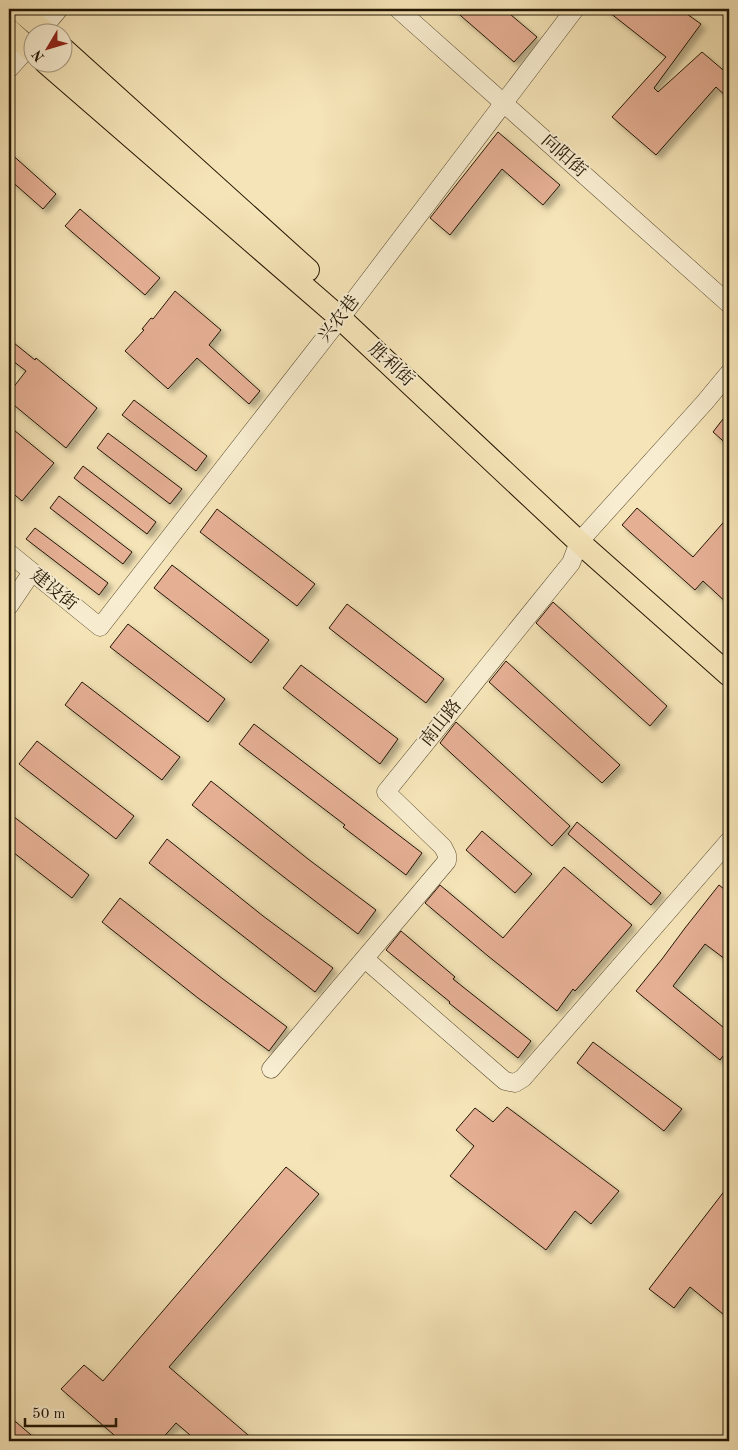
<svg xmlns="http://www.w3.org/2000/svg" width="738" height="1450" viewBox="0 0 738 1450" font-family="'Old Standard TT','Noto Serif SC',serif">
  <defs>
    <filter id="shadow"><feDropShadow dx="4.5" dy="4.5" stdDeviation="2.5" flood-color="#0004"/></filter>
  </defs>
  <rect width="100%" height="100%" fill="#f5e4b7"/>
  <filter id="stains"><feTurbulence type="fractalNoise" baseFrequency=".004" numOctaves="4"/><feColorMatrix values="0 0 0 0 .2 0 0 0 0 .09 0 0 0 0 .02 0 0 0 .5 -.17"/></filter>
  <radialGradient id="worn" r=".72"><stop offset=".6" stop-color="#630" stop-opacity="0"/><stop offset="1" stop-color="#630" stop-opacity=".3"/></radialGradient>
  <g fill="#e5af94" stroke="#231603" filter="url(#shadow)">
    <path d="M453,9H504L537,37L514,62Z"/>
    <path d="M605,9H680L701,24L654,88L658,92L702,52L729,75V99L716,87L656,155L612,117L666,57Z"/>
    <path d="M498,132L560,185L543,205L502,169L450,235L430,218Z"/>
    <path d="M9,152L56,194L43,209L9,179Z"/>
    <path d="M80,209L160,278L145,295L65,226Z"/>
    <path d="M175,291L221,330L209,345L260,391L249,404L197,358L168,389L125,351L144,330L142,329L151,318L153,319Z"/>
    <path d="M9,339L35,360L36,358L97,408L66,448L9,401V393L26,371L9,358Z"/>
    <path d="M134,400L207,456L196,471L122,415Z"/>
    <path d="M723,419L729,424V446L713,432Z"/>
    <path d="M9,426L54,463L22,501L9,490Z"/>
    <path d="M108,433L182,489L170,504L97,448Z"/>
    <path d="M83,466L156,522L147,534L74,478Z"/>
    <path d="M59,496L132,552L123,564L50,508Z"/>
    <path d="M637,508L693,557L729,516V557L725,562L729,566V605L703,581L695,590L622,525Z"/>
    <path d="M217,509L315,584L297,606L200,532Z"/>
    <path d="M35,528L108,583L99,595L26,539Z"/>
    <path d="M172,565L269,640L251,663L154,588Z"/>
    <path d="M553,602L667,706L650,726L536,623Z"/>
    <path d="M347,604L444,679L426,703L329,628Z"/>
    <path d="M128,624L225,699L208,722L110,647Z"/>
    <path d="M506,661L620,765L602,783L489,682Z"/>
    <path d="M301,665L398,739L380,764L283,688Z"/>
    <path d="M82,682L180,757L162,780L65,705Z"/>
    <path d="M456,722L570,826L552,846L440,743Z"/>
    <path d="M254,724L422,853L406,875L343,827L345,825L239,744Z"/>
    <path d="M37,741L134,816L116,839L19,764Z"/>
    <path d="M211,781L308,859L376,910L358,934L289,881L192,805Z"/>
    <path d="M9,813L89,875L72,898L9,849Z"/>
    <path d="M577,822L661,893L651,905L568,834Z"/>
    <path d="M482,831L532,874L515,893L466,850Z"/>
    <path d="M167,839L263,916L333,968L315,992L149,863Z"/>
    <path d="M564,867L632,925L583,982L575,991L573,989L557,1011L488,956L425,903L440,885L503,938Z"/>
    <path d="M719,885L729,893V962L705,944L673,986L729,1032V1048L720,1060L636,991L662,959L685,928Z"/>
    <path d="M120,898L223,979L287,1027L269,1051L198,998L102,922Z"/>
    <path d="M401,931L455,977L453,979L531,1041L518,1058L449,1003L450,1002L386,950Z"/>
    <path d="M593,1042L682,1109L664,1131L577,1063Z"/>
    <path d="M507,1107L619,1191L591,1224L575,1211L546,1250L450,1176L474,1146L456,1130L475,1108L493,1122Z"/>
    <path d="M286,1167L319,1194L169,1367L255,1441H197L176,1423L160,1441H121L61,1389L84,1365L103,1381Z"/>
    <path d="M729,1185V1319L690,1287L674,1308L649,1289Z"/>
    <path d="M9,1416L38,1441H9Z"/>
  </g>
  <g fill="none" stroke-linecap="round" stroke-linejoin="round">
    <g stroke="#584a30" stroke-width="19">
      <g id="minor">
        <path d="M398,9L729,304"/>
        <path d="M42,29L59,9"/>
        <path d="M9,69L28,48"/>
        <path d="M9,553L100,627L349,307L575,9"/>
        <path d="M9,606L32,572"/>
        <path d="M365,959L505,1081L515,1083L523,1078L729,841"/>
        <path d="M271,1069L447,861V855L443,847L386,792L571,563L579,542L705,402L729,373"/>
      </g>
    </g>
    <g stroke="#231603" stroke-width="24">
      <g id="major">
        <path d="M18,9L45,32"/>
        <path d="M9,30L32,51"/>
        <path d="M62,48L308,270"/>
        <path d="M45,62L339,317L579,542L729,675"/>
      </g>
    </g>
    <use href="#minor" stroke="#f8edd0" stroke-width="18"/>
    <use href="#major" stroke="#f5e4b7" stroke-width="22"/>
  </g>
  <g text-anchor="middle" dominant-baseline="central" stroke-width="4" stroke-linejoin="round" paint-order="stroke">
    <g font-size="18" fill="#231603" stroke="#f8edd0">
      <text transform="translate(564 156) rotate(42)">向阳街</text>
      <text transform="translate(339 319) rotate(-52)">兴农巷</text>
      <text transform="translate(391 365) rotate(43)">胜利街</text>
      <text transform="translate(54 590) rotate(39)">建设街</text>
      <text transform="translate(441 723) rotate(-51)">南山路</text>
    </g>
  </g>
  <rect width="738" height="1450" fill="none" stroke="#f5e4b7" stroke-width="30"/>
  <rect x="10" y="10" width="718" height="1430" fill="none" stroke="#231603" stroke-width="2.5"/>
  <rect x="15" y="15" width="708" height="1420" fill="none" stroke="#231603"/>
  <g transform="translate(48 48) rotate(232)"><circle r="24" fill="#f8edd0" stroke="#a3977e"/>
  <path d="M0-4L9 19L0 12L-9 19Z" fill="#8f2418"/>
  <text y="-8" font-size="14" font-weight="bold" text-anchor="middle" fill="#231603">N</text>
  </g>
  <path d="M25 1418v8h91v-8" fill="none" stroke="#231603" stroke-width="2.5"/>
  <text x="32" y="1418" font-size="15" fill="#231603" stroke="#f8edd0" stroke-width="4" paint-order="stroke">50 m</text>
  <rect width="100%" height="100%" filter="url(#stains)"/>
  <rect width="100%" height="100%" fill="url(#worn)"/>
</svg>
